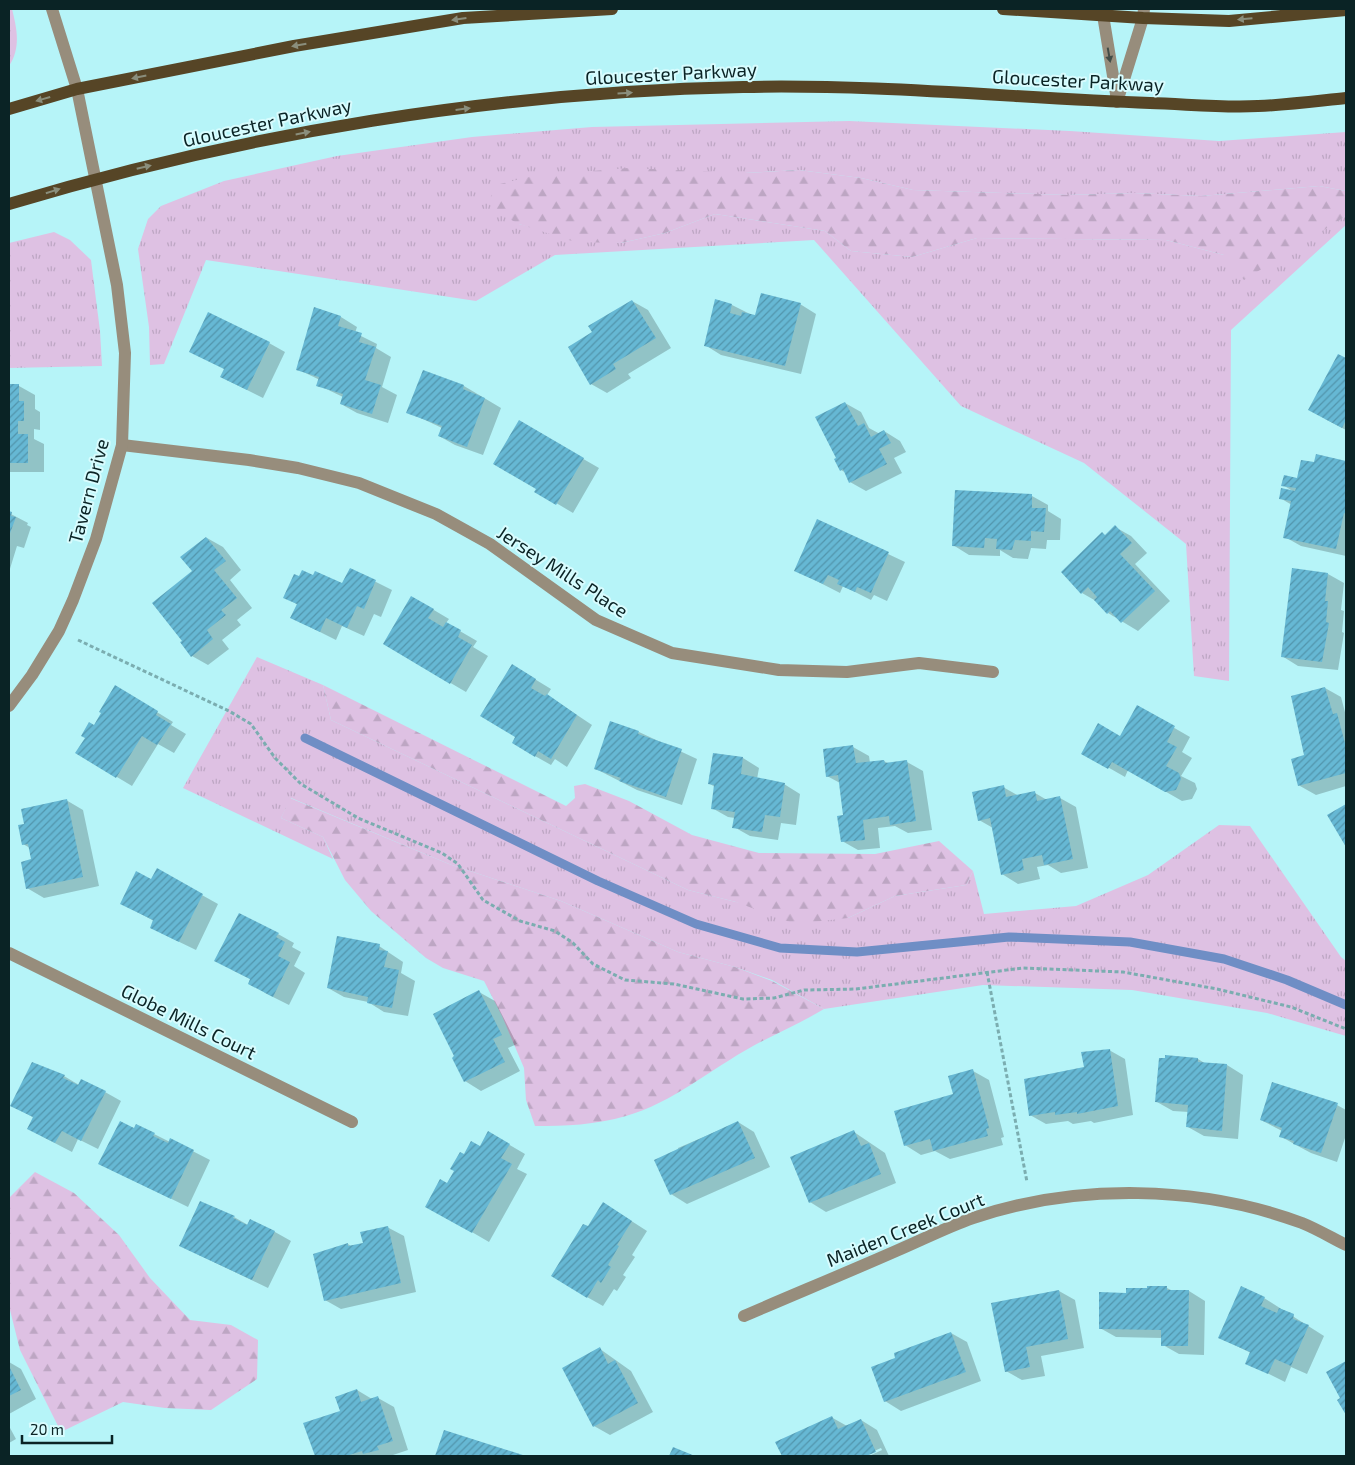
<svg xmlns="http://www.w3.org/2000/svg" width="1355" height="1465" viewBox="0 0 1355 1465" font-family="'Exo 2',sans-serif">
  <defs>
    <pattern id="grass-tufts" width="24" height="20" patternUnits="userSpaceOnUse" patternTransform="scale(1.25)"><rect width="24" height="20" fill="#dec1e3"/><path d="M3 7l-1-3M5 7V3M7 7l1-3M15 17l-1-3M17 17v-4M19 17l1-3" fill="none" stroke="#bda6c3"/></pattern>
    <pattern id="forest-firs" width="22" height="20" patternUnits="userSpaceOnUse" patternTransform="scale(1.25)"><rect width="22" height="20" fill="#dec1e3"/><path d="M5 1l3.5 6h-7zM16 11l3.5 6h-7z" fill="#bda6c3"/></pattern>
    <pattern id="building-hatch" width="6" height="6" patternUnits="userSpaceOnUse" patternTransform="scale(1.25)"><rect width="6" height="6" fill="#66b8d4"/><path d="M-1 1l2-2M0 6l6-6M5 7l2-2" fill="none" stroke="#5295ac"/></pattern>
  </defs>
  <rect width="100%" height="100%" fill="#b6f4f8"/>
  <g fill="url(#grass-tufts)">
    <path d="M9,9H12C17,29 21,48 9,66Z"/>
    <path d="M849,121L1070,131L1219,141L1346,132V191L1319,186L1201,196L1134,193L1067,195L913,190L861,178L799,170L745,173L519,224L546,231L621,243L665,233L715,214L825,231L851,251L912,257L977,238L1166,240L1224,255L1309,237L1346,216V225L1231,330L1229,681L1194,676L1186,544L1084,463L961,406L814,240L555,255L476,301L206,260L164,364L150,365L149,327L138,249L148,219L161,206L224,181L337,156L472,137L592,127Z"/>
    <path d="M54,232L70,240L91,260L100,331L102,366L9,368V243Z"/>
    <path d="M257,657L323,685L331,720L688,890L736,902L848,918L895,896L966,885L973,871L984,914L1076,906L1148,875L1219,825L1250,826L1341,957L1346,961V1036L1267,1013L1132,990L983,985L824,1009L772,980L735,967L678,952L561,901L449,864L291,798L281,818L323,837L333,859L183,788Z"/>
  </g>
  <g fill="url(#forest-firs)">
    <path d="M628,168L745,173L799,170L861,178L913,190L1067,195L1134,193L1201,196L1319,186L1346,191V216L1244,280L1224,255L1166,240L977,238L912,257L851,251L825,231L715,214L665,233L621,243L575,242L519,224L502,215L490,205L492,186L533,176Z"/>
    <path d="M323,685L566,806L575,798L574,786L585,784L629,801L692,835L759,853L875,854L939,841L973,871L966,885L895,896L848,918L795,924L736,902L688,890L331,720Z"/>
    <path d="M290,798L449,864L561,901L678,952L735,967L772,981L824,1009C801,1023 777,1033 753,1046C711,1069 672,1103 626,1116C596,1125 565,1126 535,1126L526,1100L524,1068L502,1016L484,981L443,968L426,958L371,911L345,880L323,837L281,818Z"/>
    <path d="M35,1172L74,1193L119,1235L150,1278L190,1320L231,1325L258,1340L257,1379L211,1410L165,1408L123,1402L61,1432L20,1350L9,1306V1198Z"/>
  </g>
  <g fill="#0003">
    <path d="M632,301L648,310L671,348L628,374L631,378L607,393L591,384L594,333Z"/>
    <path d="M716,301L732,305L756,317L800,304L816,314L801,374L721,355L705,345Z"/>
    <path d="M315,309L341,317L357,327L355,333L377,344L376,348L391,357L382,387L397,395L388,423L357,413L341,404L343,397L318,385L320,380L297,369Z"/>
    <path d="M269,343L285,352L263,398L221,377L225,369Z"/>
    <path d="M1338,355L1346,360V430L1325,419Z"/>
    <path d="M424,371L464,386L501,408L483,455L455,445L439,436L442,428L408,412Z"/>
    <path d="M9,386H19L35,395V409L40,412V430L34,429V439L44,444V472H9Z"/>
    <path d="M845,403L861,412L869,428L880,434L884,431L900,441L906,452L894,458L902,473L866,491L850,482L846,473L841,470Z"/>
    <path d="M519,422L599,468L573,513L536,491L538,489Z"/>
    <path d="M1317,456L1346,462V556L1301,546L1285,537L1292,505L1280,498L1294,492L1283,485L1298,479L1315,464Z"/>
    <path d="M956,491L1032,496L1048,505V511L1061,519L1060,540H1047L1046,549L1031,548L1028,559L1013,558L1000,550V556L969,555L953,545Z"/>
    <path d="M9,513L28,523L27,525L31,527L24,548L17,546L9,572Z"/>
    <path d="M818,521L905,562L887,601L874,595L871,600L843,586L840,593L795,570Z"/>
    <path d="M1115,527L1131,536L1147,553L1135,564L1170,601L1138,631L1108,613L1096,601L1082,593L1105,536Z"/>
    <path d="M207,538L223,547L241,570L230,580L252,608L237,620L241,625L222,640L229,649L208,665L192,656L194,572Z"/>
    <path d="M350,569L392,590L381,617L374,614L364,636L342,626L336,640L292,618L298,605L285,597L314,577L343,585Z"/>
    <path d="M1293,570L1328,574L1344,583L1341,610L1344,611L1342,632L1344,633L1338,670L1298,666L1282,656Z"/>
    <path d="M412,597L449,619L446,623L477,641L473,647L488,656L466,692L384,644Z"/>
    <path d="M528,675L551,689L547,695L592,725L567,767L555,759L551,765L535,756L517,737Z"/>
    <path d="M1325,688L1341,697L1346,716V786L1316,795L1300,786L1292,760L1306,756Z"/>
    <path d="M131,696L173,722L171,725L186,734L174,753L158,744L132,786L117,777L86,738L95,726Z"/>
    <path d="M1138,707L1190,737L1182,752L1192,758L1181,776L1195,783L1197,789L1192,799L1182,801L1128,770L1125,777L1083,753L1120,737Z"/>
    <path d="M639,732L697,759L682,805L637,790L596,769Z"/>
    <path d="M853,747L869,756L870,763L884,761L889,764L907,762L923,771L932,830L908,833L895,826L878,828L880,848L858,850L842,841L845,816L840,783L827,776Z"/>
    <path d="M743,758L759,768L757,779L784,784L800,794L796,825L781,823L778,840L750,836L734,827L735,818L728,817L712,808L715,787L710,784Z"/>
    <path d="M1003,787L1019,796L1035,793L1047,800L1060,798L1076,807L1088,868L1061,873L1048,865L1037,867L1040,879L1018,884L1002,874L993,828L979,820Z"/>
    <path d="M66,800L83,810L99,886L44,898L27,888L33,860L30,848L23,844L26,825Z"/>
    <path d="M157,870L218,904L196,950L167,936L154,921L122,904L152,881Z"/>
    <path d="M278,934L294,943L292,947L301,952L294,966L305,973L289,1005L265,993L252,980L232,970Z"/>
    <path d="M379,946L403,962L401,973L415,981L408,1016L384,1012L368,1002L344,997L328,988Z"/>
    <path d="M479,992L495,1001L517,1044L508,1048L520,1071L481,1091L465,1081L453,1058Z"/>
    <path d="M1109,1050L1125,1059L1133,1115L1094,1123L1091,1121L1073,1124L1068,1121L1046,1124L1030,1115Z"/>
    <path d="M1166,1056L1198,1059L1206,1064L1227,1065L1243,1075L1238,1139L1204,1136L1188,1127L1189,1112L1173,1111L1157,1102Z"/>
    <path d="M973,1071L989,1080L1004,1137L1001,1138L1003,1145L950,1159L935,1151L921,1155L905,1145L954,1095Z"/>
    <path d="M64,1076L79,1085L105,1092L121,1101L98,1149L78,1139L72,1152L45,1138L29,1129L34,1118L12,1105Z"/>
    <path d="M1337,1105L1346,1110V1135L1337,1162L1311,1153L1296,1145L1280,1136L1282,1131L1261,1120Z"/>
    <path d="M738,1122L754,1132L770,1167L687,1204L671,1194L678,1148Z"/>
    <path d="M135,1130L154,1134L170,1142L171,1140L210,1160L188,1207L100,1164Z"/>
    <path d="M854,1132L885,1153L896,1183L826,1212L810,1202Z"/>
    <path d="M489,1133L525,1154L517,1169L527,1174L489,1242L427,1206L481,1148Z"/>
    <path d="M619,1213L647,1231L632,1255L635,1257L623,1275L626,1277L617,1291L614,1289L603,1306L587,1297L588,1228Z"/>
    <path d="M234,1217L248,1225L275,1232L291,1241L268,1288L197,1254Z"/>
    <path d="M387,1227L404,1236L416,1292L341,1309L325,1300L348,1244L352,1247L364,1244Z"/>
    <path d="M1167,1288L1173,1291H1189L1205,1301L1204,1355L1179,1354L1163,1345V1338L1116,1337L1100,1328L1128,1294Z"/>
    <path d="M1059,1291L1075,1300L1084,1348L1041,1356L1045,1376L1022,1380L1006,1371Z"/>
    <path d="M1264,1298L1324,1336L1307,1374L1291,1367L1285,1382L1247,1363L1251,1353L1220,1338Z"/>
    <path d="M951,1333L967,1342L981,1381L901,1411L885,1401L897,1359Z"/>
    <path d="M600,1349L631,1371L653,1412L610,1435L594,1426Z"/>
    <path d="M9,1362L21,1369L36,1399L9,1414Z"/>
    <path d="M357,1390L372,1399L378,1398L394,1407L408,1450L393,1455V1456H316L305,1424L341,1412Z"/>
    <path d="M831,1417L847,1426L861,1420L877,1430L889,1456H869L882,1450L881,1448L863,1456H783L777,1442Z"/>
    <path d="M9,1426L16,1439L9,1443Z"/>
    <path d="M445,1431L523,1456H437Z"/>
  </g>
  <g fill="none" stroke-linecap="round" stroke-linejoin="round">
    <path stroke="#6f8ec5" stroke-width="9" d="M305,738L598,881L696,924L780,948L857,952L1009,937L1130,942L1224,959L1287,980L1346,1005"/>
  </g>
  <g fill="url(#building-hatch)">
    <path d="M761,293L801,303L785,366L704,346L715,299L732,304L730,313L741,316L742,312L755,315Z"/>
    <path d="M632,300L656,338L613,364L616,369L590,385L568,347L592,332L588,326Z"/>
    <path d="M314,307L341,316L338,326L362,333L359,342L376,347L365,380L381,385L372,414L340,404L343,394L316,386L319,377L296,370Z"/>
    <path d="M208,312L270,342L247,390L220,377L224,369L189,352Z"/>
    <path d="M1338,354L1346,358V420L1342,428L1308,410Z"/>
    <path d="M423,370L464,385L463,389L485,398L467,447L438,436L442,426L406,413Z"/>
    <path d="M9,384H19V401H24V421H18V434H28V463H9Z"/>
    <path d="M845,402L858,426L864,423L871,437L884,430L891,443L879,449L887,464L849,483L843,469L840,471L834,459L836,458L815,417Z"/>
    <path d="M519,420L584,458L556,505L534,492L536,489L493,464Z"/>
    <path d="M1316,454L1346,461V514L1344,513L1336,549L1283,538L1291,501L1279,499L1281,488L1295,491L1296,488L1281,486L1284,475L1297,478L1301,460L1314,462Z"/>
    <path d="M955,490L1032,494V508H1046L1044,532L1031,531V541L1015,540L1012,550L996,549L997,539L985,538L984,548L952,546Z"/>
    <path d="M9,511L12,512L11,516L16,517L9,536Z"/>
    <path d="M817,519L889,552L871,593L857,587L855,592L837,584L839,580L828,575L823,584L794,571Z"/>
    <path d="M1115,525L1132,543L1120,554L1155,591L1121,623L1110,611L1107,614L1094,600L1097,597L1088,587L1081,594L1061,572L1102,532L1105,535Z"/>
    <path d="M206,537L226,561L214,570L237,598L221,610L226,615L207,630L213,639L191,657L180,642L182,641L152,603L192,571L180,557Z"/>
    <path d="M350,568L376,580L364,609L357,606L347,628L326,618L320,632L290,618L297,604L283,598L294,574L299,576L302,570L313,575L315,571L342,583Z"/>
    <path d="M1292,568L1328,573L1325,601H1328L1326,622L1329,623L1322,662L1281,657Z"/>
    <path d="M411,596L434,609L428,618L443,627L446,622L461,630L458,637L472,645L450,684L383,644Z"/>
    <path d="M512,664L536,679L531,688L545,696L547,694L577,715L551,759L538,751L535,757L512,743L515,737L480,716Z"/>
    <path d="M115,685L158,711L156,715L171,724L157,745L142,736L116,778L75,753L85,738L81,736L89,722L94,725L101,713L99,712Z"/>
    <path d="M1325,687L1333,714L1337,713L1346,747V773L1298,786L1291,759L1304,755L1291,696Z"/>
    <path d="M1137,705L1175,726L1167,742L1177,747L1166,766L1179,773L1181,779L1176,790L1165,792L1112,762L1108,769L1081,754L1098,723L1120,736Z"/>
    <path d="M610,721L639,731L638,734L682,749L666,797L619,781L621,778L594,769Z"/>
    <path d="M853,745L856,763L884,760L885,763L907,760L916,821L890,825L889,816L863,820L865,840L841,842L837,816L843,815L838,775L826,777L823,749Z"/>
    <path d="M713,753L743,757L741,774L785,783L780,817L765,815L762,832L732,828L735,812L711,809L714,785L708,784Z"/>
    <path d="M1004,785L1006,797L1035,791L1037,801L1060,796L1073,859L1044,865L1042,855L1022,859L1024,870L1001,875L990,818L978,821L972,792Z"/>
    <path d="M67,799L83,877L26,889L21,862L31,859L28,844L22,845L18,825L24,824L21,809Z"/>
    <path d="M1346,804V847L1327,815Z"/>
    <path d="M157,868L203,894L179,942L150,928L153,920L120,904L136,871L151,879Z"/>
    <path d="M239,913L279,933L276,937L285,942L278,956L290,962L273,997L248,984L250,979L214,961Z"/>
    <path d="M337,936L380,944L379,950L388,951L384,967L399,970L392,1008L367,1003L368,997L327,988Z"/>
    <path d="M479,990L502,1035L493,1039L505,1062L464,1082L452,1058L454,1056L433,1014Z"/>
    <path d="M1110,1049L1118,1106L1077,1114V1112L1055,1115V1112L1029,1116L1024,1079L1084,1067L1081,1052Z"/>
    <path d="M1165,1055L1198,1058V1062L1227,1064L1222,1131L1186,1127L1188,1105L1155,1102L1159,1058H1165Z"/>
    <path d="M32,1062L65,1075L63,1078L78,1085L81,1079L106,1091L81,1141L62,1131L55,1143L27,1129L33,1117L10,1106Z"/>
    <path d="M973,1069L989,1128L986,1129L988,1136L933,1151L930,1139L904,1146L894,1111L953,1094L948,1076Z"/>
    <path d="M1272,1082L1338,1103L1321,1153L1293,1144L1294,1141L1279,1137L1282,1128L1260,1120Z"/>
    <path d="M120,1121L134,1128L136,1124L155,1133L153,1136L168,1143L170,1138L194,1150L171,1199L98,1164Z"/>
    <path d="M738,1121L755,1158L670,1195L654,1160Z"/>
    <path d="M854,1130L861,1146L869,1143L881,1174L809,1203L790,1157Z"/>
    <path d="M488,1131L510,1144L501,1158L512,1164L472,1233L425,1207L440,1179L447,1183L454,1171L450,1169L460,1152L464,1154L471,1141L480,1146Z"/>
    <path d="M200,1201L235,1216L233,1218L247,1225L250,1219L275,1231L252,1280L179,1246Z"/>
    <path d="M603,1202L632,1221L617,1245L619,1246L608,1265L611,1267L601,1283L598,1280L587,1298L551,1276L583,1224L588,1226Z"/>
    <path d="M388,1226L401,1283L324,1301L313,1254L348,1243V1246L363,1243L360,1232Z"/>
    <path d="M1147,1286H1167V1290H1189L1188,1346H1161V1330L1099,1329V1292L1126,1293V1288H1147Z"/>
    <path d="M1241,1286L1265,1297L1261,1306L1277,1313L1279,1308L1294,1314L1293,1319L1309,1325L1291,1366L1275,1359L1268,1374L1245,1364L1250,1352L1218,1338Z"/>
    <path d="M1059,1290L1068,1339L1026,1347L1030,1367L1005,1372L991,1303Z"/>
    <path d="M951,1332L966,1372L884,1402L871,1367L895,1358L894,1353Z"/>
    <path d="M600,1347L608,1364L615,1360L638,1403L593,1427L562,1368Z"/>
    <path d="M1346,1361V1415L1337,1400L1340,1398L1326,1372Z"/>
    <path d="M9,1366L21,1390L9,1396Z"/>
    <path d="M357,1389L361,1402L378,1396L393,1441L377,1446L379,1450L363,1454L362,1451L346,1456H315L303,1423L340,1411L335,1397Z"/>
    <path d="M832,1416L838,1429L861,1419L876,1452L866,1456H782L775,1442Z"/>
    <path d="M444,1430L526,1456H435Z"/>
    <path d="M673,1447L695,1456H669Z"/>
  </g>
  <g fill="none" stroke-linecap="round" stroke-linejoin="round">
    <g stroke="#7badb0" stroke-width="3" stroke-dasharray="4 2.5" stroke-linecap="butt">
      <path d="M78,640L229,711L251,724L275,758L301,784L358,818L442,853L458,864L483,900L520,921L555,931L573,943L593,964L625,980L674,984L743,999L774,998L804,990L856,989L1023,968L1123,972L1217,989L1291,1007L1346,1029"/>
      <path d="M987,972L1027,1182"/>
    </g>
    <g stroke="#978d7c" stroke-width="12">
      <path d="M1102,9L1117,100"/>
      <path d="M1117,102L1143,18L1144,9"/>
      <path d="M122,445L249,460L298,468L359,483L436,514L490,544L596,620L672,653L779,670L847,672L919,663L993,672"/>
      <path d="M9,706L32,675L59,631L73,600L96,539L122,445L125,353L117,285L77,89L52,9"/>
      <path d="M9,953L352,1122"/>
      <path d="M744,1316C795,1294 846,1273 896,1251C922,1240 947,1227 973,1218C1076,1183 1200,1185 1302,1223C1317,1229 1332,1238 1346,1245"/>
    </g>
    <g stroke="#564526" stroke-width="12">
      <path d="M1003,9L1143,18L1229,21L1346,10"/>
      <path d="M9,109L77,89L294,46L463,18L612,9"/>
      <path d="M9,204C244,133 497,92 743,87C879,84 1014,98 1150,103C1186,104 1223,108 1258,106C1288,105 1317,101 1346,98"/>
    </g>
  </g>
  <defs><path id="oneway-solid" d="M-6-.8H1V-3.2L6.5 0L1 3.2V.8H-6Z" transform="scale(1.25)"/></defs>
  <g fill="#8a8e7c">
    <use href="#oneway-solid" transform="translate(459 19) rotate(172)"/>
    <use href="#oneway-solid" transform="translate(1245 19) rotate(175)"/>
    <use href="#oneway-solid" transform="translate(299 45) rotate(170)"/>
    <use href="#oneway-solid" transform="translate(139 77) rotate(168)"/>
    <use href="#oneway-solid" transform="translate(625 93) rotate(-4)"/>
    <use href="#oneway-solid" transform="translate(43 99) rotate(164)"/>
    <use href="#oneway-solid" transform="translate(463 109) rotate(-7)"/>
    <use href="#oneway-solid" transform="translate(303 133) rotate(-11)"/>
    <use href="#oneway-solid" transform="translate(144 167) rotate(-13)"/>
    <use href="#oneway-solid" transform="translate(53 191) rotate(-17)"/>
  </g>
  <use fill="#424d48" href="#oneway-solid" transform="translate(1109 55) rotate(80)"/>
  <g text-anchor="middle" dominant-baseline="central" stroke-width="4" stroke-linejoin="round" paint-order="stroke">
    <g font-size="19" fill="#0a2325" stroke="#d8fcfe">
      <text transform="translate(671 73) rotate(-3)">Gloucester Parkway</text>
      <text transform="translate(1078 80) rotate(3)">Gloucester Parkway</text>
      <text transform="translate(267 122) rotate(-12)">Gloucester Parkway</text>
      <text transform="translate(88 491) rotate(-75)">Tavern Drive</text>
      <text transform="translate(563 571) rotate(33)">Jersey Mills Place</text>
      <text transform="translate(189 1021) rotate(26)">Globe Mills Court</text>
      <text transform="translate(905 1229) rotate(-22)">Maiden Creek Court</text>
    </g>
  </g>
  <rect width="1355" height="1465" fill="none" stroke="#0a2325" stroke-width="20"/>
  <path d="M22 1435v8h90v-8" fill="none" stroke="#0a2325" stroke-width="2.5"/>
  <text x="30" y="1435" font-size="15" fill="#0a2325" stroke="#d8fcfe" stroke-width="4" paint-order="stroke">20 m</text>
</svg>
